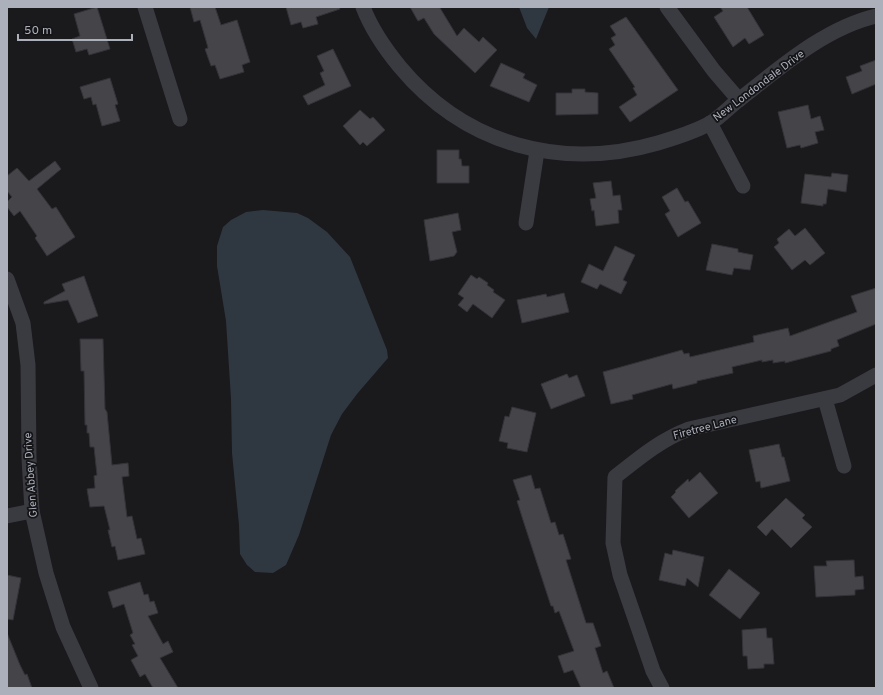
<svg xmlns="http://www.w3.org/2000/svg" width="883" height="695" viewBox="0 0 883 695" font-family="Overpass,sans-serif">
  <rect width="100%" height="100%" fill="#1a191c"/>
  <g fill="#2f3840">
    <path d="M519,7H549L536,39L527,28Z"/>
    <path d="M263,210L297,213L308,218L327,232L350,257L387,350L388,358L357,394L342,414L331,435L299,535L286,565L273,573L255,572L247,565L240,554L239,525L232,453L231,399L226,321L217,266V246L223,227L231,220L246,212Z"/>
  </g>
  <g fill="#444449" stroke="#343338">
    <path d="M97,7L110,49L89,55L87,49L76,52L72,39L80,36L74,14Z"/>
    <path d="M190,7H215L221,25L237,20L250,62L242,65L244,72L220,79L215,65L211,66L205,49L208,48L207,44L200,20L194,22Z"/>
    <path d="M286,7H339L340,9L316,17L318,24L303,28L301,22L291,25Z"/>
    <path d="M410,7H442L440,8L457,36L464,28L479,42L483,37L497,50L475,73L434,34L424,18L418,21Z"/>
    <path d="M720,7H747L764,35L749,44L745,38L733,47L714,17L723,11Z"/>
    <path d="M626,17L678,90L630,122L619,107L637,95L633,88L635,87L609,49L615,45L611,38L616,35L610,26Z"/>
    <path d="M333,49L351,86L308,105L303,96L325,85L320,73L324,71L317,56Z"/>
    <path d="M876,60V84L852,94L846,77L862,71L860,66Z"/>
    <path d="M501,63L525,74L523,78L537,85L529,102L490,86Z"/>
    <path d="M110,78L118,104L115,105L120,121L102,126L96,104L93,105L91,97L84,99L80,87Z"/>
    <path d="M572,89H585V92L598,93V114L556,115V93H572Z"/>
    <path d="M808,105L811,119L820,116L824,130L815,132L818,143L801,148L800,145L787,148L778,112Z"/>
    <path d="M360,110L370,119L373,117L385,130L367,146L363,142L360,145L343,126Z"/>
    <path d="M437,150H459V159H461L462,166H469V183H437Z"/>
    <path d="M55,161L61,169L37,189L52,209L56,207L75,237L47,256L35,238L37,236L20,211L14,216L7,207V202L12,197L7,191V176L17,168L29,181Z"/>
    <path d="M832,173L848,175L846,192L828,189L826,204H823V206L801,203L805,174L831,177Z"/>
    <path d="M611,181L613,196L620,195L622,210H618L619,223L596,226L594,210L592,211L590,199L596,198L593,183Z"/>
    <path d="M677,188L685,202L688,201L701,223L678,237L665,214L670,211L662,197Z"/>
    <path d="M458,213L461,230L452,232L457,252L454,256L430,261L424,220Z"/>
    <path d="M805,228L825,253L810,265L805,260L792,270L774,247L779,243L777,239L789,229L795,236Z"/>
    <path d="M712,244L738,249V252L753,255L750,270L734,268L732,275L706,270Z"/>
    <path d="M615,246L635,255L623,280L627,282L621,294L600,284L597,289L581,282L589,264L603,271Z"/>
    <path d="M471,275L477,279L479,277L488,283L487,285L494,290L493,292L505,300L492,318L473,304L467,312L458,305L464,298L458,294Z"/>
    <path d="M84,276L98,316L78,323L68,300L44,304V302L65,291L62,284Z"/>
    <path d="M876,288V324L837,340L839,346L831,349V351L785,363V361L773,363V360L762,362V360L732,367L733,373L697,381V383L673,389L672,384L632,395L633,399L611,404L603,372L682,350L684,354L689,353L690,357L754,342L753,336L788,328L790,336L857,312L851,296Z"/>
    <path d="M564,293L569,312L522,323L517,300L546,294L547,297Z"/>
    <path d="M80,339H103L105,409L107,412L112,465L128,463L129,476L122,477L127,517L132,516L137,539L141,538L145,554L118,560L115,546L112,547L108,530H110L104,506L90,507L87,489L95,488L94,476L97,475L94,447H90L89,433H87V425H85L84,371H81Z"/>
    <path d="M567,374L569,378L577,375L585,396L551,409L541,384Z"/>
    <path d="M512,407L536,413L527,452L507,448L508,443L499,441L505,416L509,417Z"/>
    <path d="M779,444L782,457H784L790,481L761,488L760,481L756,482L749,450Z"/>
    <path d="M700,472L718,493L689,518L671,497L676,492L675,491L688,479L689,482Z"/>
    <path d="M531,475L535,489L540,488L551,523L555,522L559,535L563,534L571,559L566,560L586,623H593L601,646L595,648L603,673L607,671L614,688H581L573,670L564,673L558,656L574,651L559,611L555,613L553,606H551L523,520L517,501L520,500L513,480Z"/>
    <path d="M786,498L805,515L802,518L812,527L791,548L772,529L766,536L757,527Z"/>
    <path d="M673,550L704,557L698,587L687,578L685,586L659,580L665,553L672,555Z"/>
    <path d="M854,560L855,577L863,576L864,589L855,590V595L816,597L814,566H827L826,561Z"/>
    <path d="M729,569L760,593L740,619L709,595Z"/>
    <path d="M7,575L21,578L13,620L7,619Z"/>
    <path d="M140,582L144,595L148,594L150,602L154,601L158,613L148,616L163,644L168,641L173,652L160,658L178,688H153L145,674L140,677L131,660L138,656L132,645L135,644L130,635L133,633L124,604L113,608L108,592Z"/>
    <path d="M766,628L767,638H772L774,664H764V668L748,669L747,656H743L742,630Z"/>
    <path d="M7,633L20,665L25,675L27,674L32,688H7Z"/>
  </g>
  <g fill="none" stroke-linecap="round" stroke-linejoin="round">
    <g stroke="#3a3b41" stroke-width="15">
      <path d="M145,7L180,119"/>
      <path d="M363,7C371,28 386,50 400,67C465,145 561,171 658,143C675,138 693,132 709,124C721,117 730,106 740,99C781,67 825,28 876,16"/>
      <path d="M667,7L714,71L739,100"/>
      <path d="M710,123L743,186"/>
      <path d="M526,223L537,151"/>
      <path d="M7,279L23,323L28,365L29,458L32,511L46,573L63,627L91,688"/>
      <path d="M825,399L844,466"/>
      <path d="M7,516L32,511"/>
      <path d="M662,688L653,671L639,630L620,575L613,543L615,477C639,458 660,440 689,429L840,395L876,375"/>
    </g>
  </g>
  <g text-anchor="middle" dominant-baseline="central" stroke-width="3.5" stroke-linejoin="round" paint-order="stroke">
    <g font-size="11" fill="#acb0bb" stroke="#141417">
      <text transform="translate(759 86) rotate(-37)">New Londondale Drive</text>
      <text transform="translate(705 428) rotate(-15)">Firetree Lane</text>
      <text transform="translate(31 475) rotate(-94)">Glen Abbey Drive</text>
    </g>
  </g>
  <rect width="883" height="695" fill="none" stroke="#acb0bb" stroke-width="16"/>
  <path d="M18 34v6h114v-6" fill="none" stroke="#acb0bb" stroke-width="2"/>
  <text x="24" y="34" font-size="12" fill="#acb0bb" stroke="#141417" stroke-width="3" paint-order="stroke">50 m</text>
</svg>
